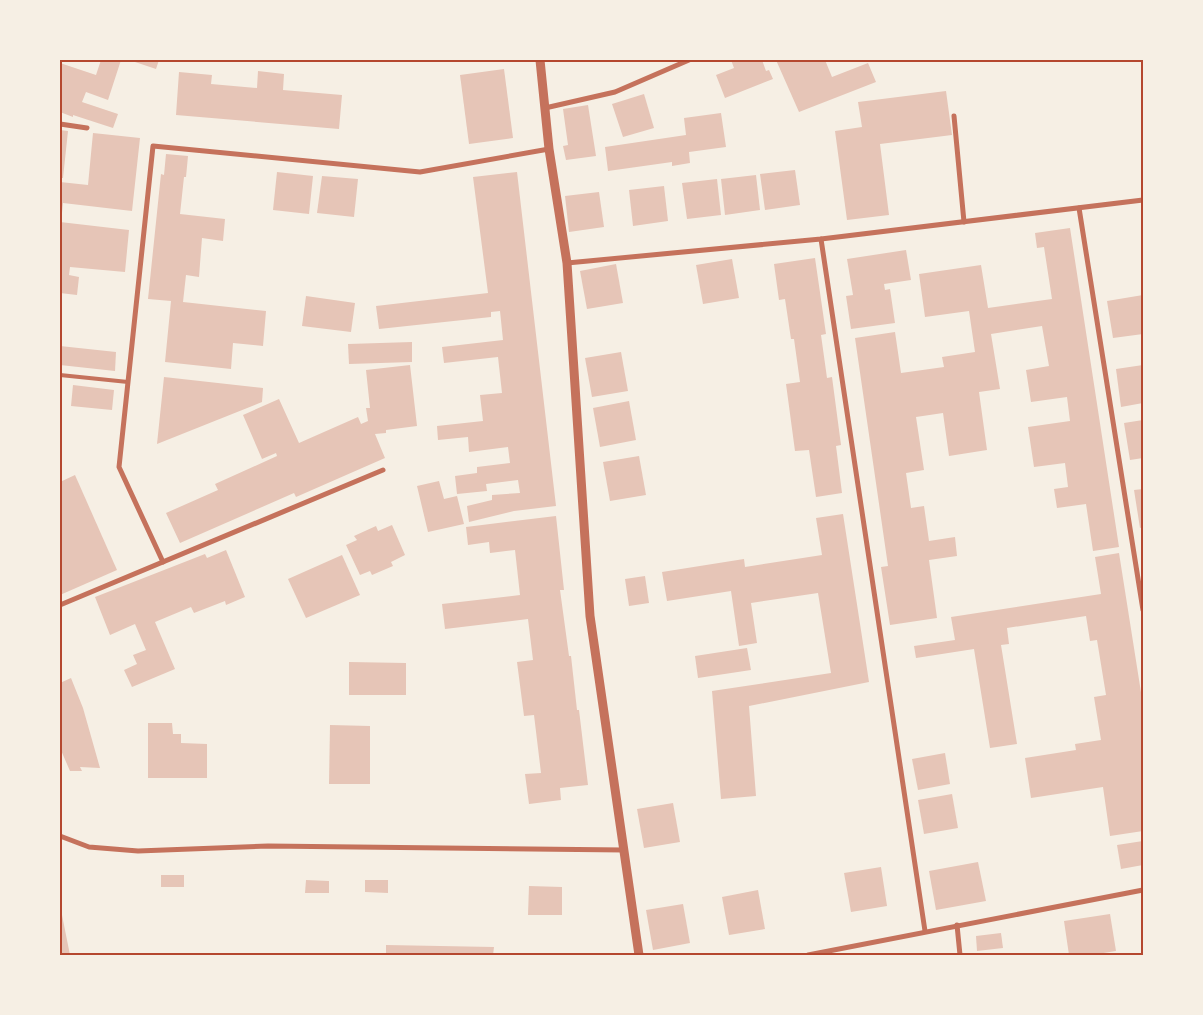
<svg xmlns="http://www.w3.org/2000/svg" width="1203" height="1015" viewBox="0 0 1203 1015" font-family="'Alegreya Sans',sans-serif">
  <rect width="100%" height="100%" fill="#f6efe4"/>
  <g fill="#e6c5b7">
    <path d="M101,60H121L108,100L86,92L82,102L118,114L113,128L73,115V117L60,112V63L96,75Z"/>
    <path d="M129,60H159L156,69Z"/>
    <path d="M731,60H762L766,71L769,70L773,79L725,98L716,75L734,68Z"/>
    <path d="M776,60H825L832,77L868,63L876,82L799,112Z"/>
    <path d="M504,69L513,138L469,144L460,75Z"/>
    <path d="M258,71L284,74L283,90L342,95L339,129L176,115L179,72L212,75L211,84L257,88Z"/>
    <path d="M946,91L952,135L880,144L889,215L847,220L835,131L862,127L858,102Z"/>
    <path d="M644,94L654,128L623,137L612,104Z"/>
    <path d="M588,105L596,156L566,160L563,146L568,145L563,109Z"/>
    <path d="M721,113L726,147L689,152L690,163L672,166V162L608,171L605,147L686,135L684,118Z"/>
    <path d="M60,130L68,131L63,178H60Z"/>
    <path d="M93,133L140,138L132,211L63,203L62,213H60V182L88,185Z"/>
    <path d="M166,154L188,156L186,177H184L180,214L225,219L223,241L202,238L199,277L186,275L183,302L266,311L263,346L233,343L231,369L165,362L171,301L148,299L161,174L164,175Z"/>
    <path d="M795,170L800,205L765,210L760,174Z"/>
    <path d="M277,172L313,176L309,214L273,210Z"/>
    <path d="M517,172L556,506L514,511L469,522L467,506L492,500V495L520,493L518,480L486,484L487,491L457,494L455,476L477,473V467L510,463L508,447L469,452L468,437L438,440L437,426L483,421L480,395L502,393L498,357L444,363L442,347L503,340L500,311L491,312V317L379,329L376,306L488,293L473,177Z"/>
    <path d="M756,175L760,210L725,215L721,179Z"/>
    <path d="M322,176L358,179L354,217L317,213Z"/>
    <path d="M717,179L721,215L687,219L682,183Z"/>
    <path d="M664,186L668,221L633,226L629,190Z"/>
    <path d="M599,192L604,227L569,232L565,196Z"/>
    <path d="M60,222L129,230L125,272L70,267L69,275L79,277L77,295L60,293Z"/>
    <path d="M1070,228L1119,547L1093,551L1086,504L1057,508L1054,489L1068,487L1065,463L1034,467L1028,427L1070,421L1067,397L1031,402L1026,370L1049,366L1042,326L991,334L1000,389L979,392L987,450L949,456L943,413L916,417L924,470L906,473L911,508L924,506L929,541L955,537L957,556L929,560L937,618L890,625L881,567L888,566L855,338L895,332L901,373L944,367L942,357L975,352L969,311L925,317L919,274L981,265L988,308L1052,299L1044,247L1037,248L1035,233Z"/>
    <path d="M906,250L911,280L884,284L885,290L890,289L895,323L851,329L846,296L853,295L847,259Z"/>
    <path d="M815,258L826,334L821,335L827,378L832,377L841,445L836,446L842,493L816,497L809,450L795,451L786,384L800,382L794,339H791L785,299L779,300L774,264Z"/>
    <path d="M732,259L739,298L703,304L696,265Z"/>
    <path d="M616,264L623,303L587,309L580,271Z"/>
    <path d="M1143,295V334L1113,338L1107,301Z"/>
    <path d="M306,296L355,303L351,332L302,326Z"/>
    <path d="M412,342V362L349,364L348,344Z"/>
    <path d="M60,346L116,352L115,371L60,365Z"/>
    <path d="M621,352L628,391L592,397L585,358Z"/>
    <path d="M410,365L417,426L386,430V433L375,434L385,458L296,497L294,493L180,543L166,513L218,490L215,484L277,456L276,453L262,459L243,415L279,399L299,443L358,417L361,424L368,421L366,408H370L366,370Z"/>
    <path d="M1143,365V403L1121,407L1116,369Z"/>
    <path d="M164,377L263,388L262,402L157,444Z"/>
    <path d="M73,385L114,390L112,410L71,406Z"/>
    <path d="M629,401L636,440L600,447L593,408Z"/>
    <path d="M1143,420V458L1130,460L1124,423Z"/>
    <path d="M639,456L646,495L610,501L603,462Z"/>
    <path d="M75,475L117,570L60,595V482Z"/>
    <path d="M439,481L444,499L457,496L464,524L428,532L417,486Z"/>
    <path d="M1143,489V527L1140,528L1134,490Z"/>
    <path d="M843,514L869,682L749,706L756,796L721,799L712,691L831,673L818,593L751,603L757,643L739,646L731,591L667,601L662,572L744,559L745,567L822,555L816,518Z"/>
    <path d="M556,516L564,590H560L569,656H571L577,710H579L588,785L560,788L561,800L529,804L525,774L541,773L534,715L524,716L517,662L533,660L528,619L445,629L442,604L520,595L515,550L490,553L489,542L468,545L466,527Z"/>
    <path d="M392,525L405,555L391,562L393,566L372,575L370,571L360,575L346,545L357,540L354,536L376,526L378,531Z"/>
    <path d="M226,550L245,597L226,605L225,601L194,613L191,607L155,622L175,669L132,687L124,670L137,664L133,655L146,650L135,624L110,635L95,597L205,554L207,558Z"/>
    <path d="M1119,553L1143,705V831L1110,836L1103,787L1031,798L1025,758L1076,750L1075,744L1101,740L1094,697L1106,695L1097,640L1090,641L1086,616L1007,628L1009,644L1001,645L1017,744L990,748L974,649L916,658L914,646L955,640L951,617L1101,594L1095,557Z"/>
    <path d="M342,555L360,595L306,618L288,579Z"/>
    <path d="M645,576L649,603L629,606L625,579Z"/>
    <path d="M747,648L751,670L698,678L695,656Z"/>
    <path d="M349,662L406,663V695H349Z"/>
    <path d="M71,678L83,708L100,768L80,767L82,771H70L60,748V683Z"/>
    <path d="M148,723H172L173,734H181V743L207,744V778H148Z"/>
    <path d="M330,725L370,726V784H329Z"/>
    <path d="M945,753L950,784L918,790L912,759Z"/>
    <path d="M952,794L958,828L924,834L918,800Z"/>
    <path d="M673,803L680,842L644,848L637,809Z"/>
    <path d="M1143,841V865L1121,869L1117,845Z"/>
    <path d="M978,862L986,901L936,910L929,871Z"/>
    <path d="M881,867L887,906L851,912L844,873Z"/>
    <rect x="161" y="875" width="23" height="12"/>
    <path d="M306,880L329,881V893H305Z"/>
    <path d="M365,880H388V893L365,892Z"/>
    <path d="M529,886L562,887V915H528Z"/>
    <path d="M758,890L765,929L729,935L722,897Z"/>
    <path d="M683,904L690,943L653,950L646,910Z"/>
    <path d="M60,910H61L70,955H60Z"/>
    <path d="M1110,914L1116,951L1091,955H1069L1064,921Z"/>
    <path d="M1001,933L1003,948L977,951L976,936Z"/>
    <path d="M386,945L494,947L493,955H386Z"/>
  </g>
  <g fill="none" stroke-linecap="round" stroke-linejoin="round">
    <path stroke="#c5725c" stroke-width="4" d="M60,375L128,382"/>
    <g stroke="#c5725c" stroke-width="5">
      <path d="M545,108L615,92L689,60"/>
      <path d="M954,116L964,222"/>
      <path d="M60,124L87,128"/>
      <path d="M1079,208L1143,610"/>
      <path d="M821,239L925,931"/>
      <path d="M567,263L821,239L1143,200"/>
      <path d="M163,562L119,467L153,146L420,172L549,149"/>
      <path d="M60,605L383,470"/>
      <path d="M60,836L89,847L138,851L268,846L624,850"/>
      <path d="M957,925L960,955"/>
      <path d="M808,955L1143,890"/>
    </g>
    <path stroke="#c5725c" stroke-width="9" d="M540,60L549,149L567,263L590,616L639,955"/>
  </g>
  <rect width="1203" height="1015" fill="none" stroke="#f6efe4" stroke-width="122"/>
  <rect x="61" y="61" width="1081" height="893" fill="none" stroke="#b5482f" stroke-width="2"/>
</svg>
